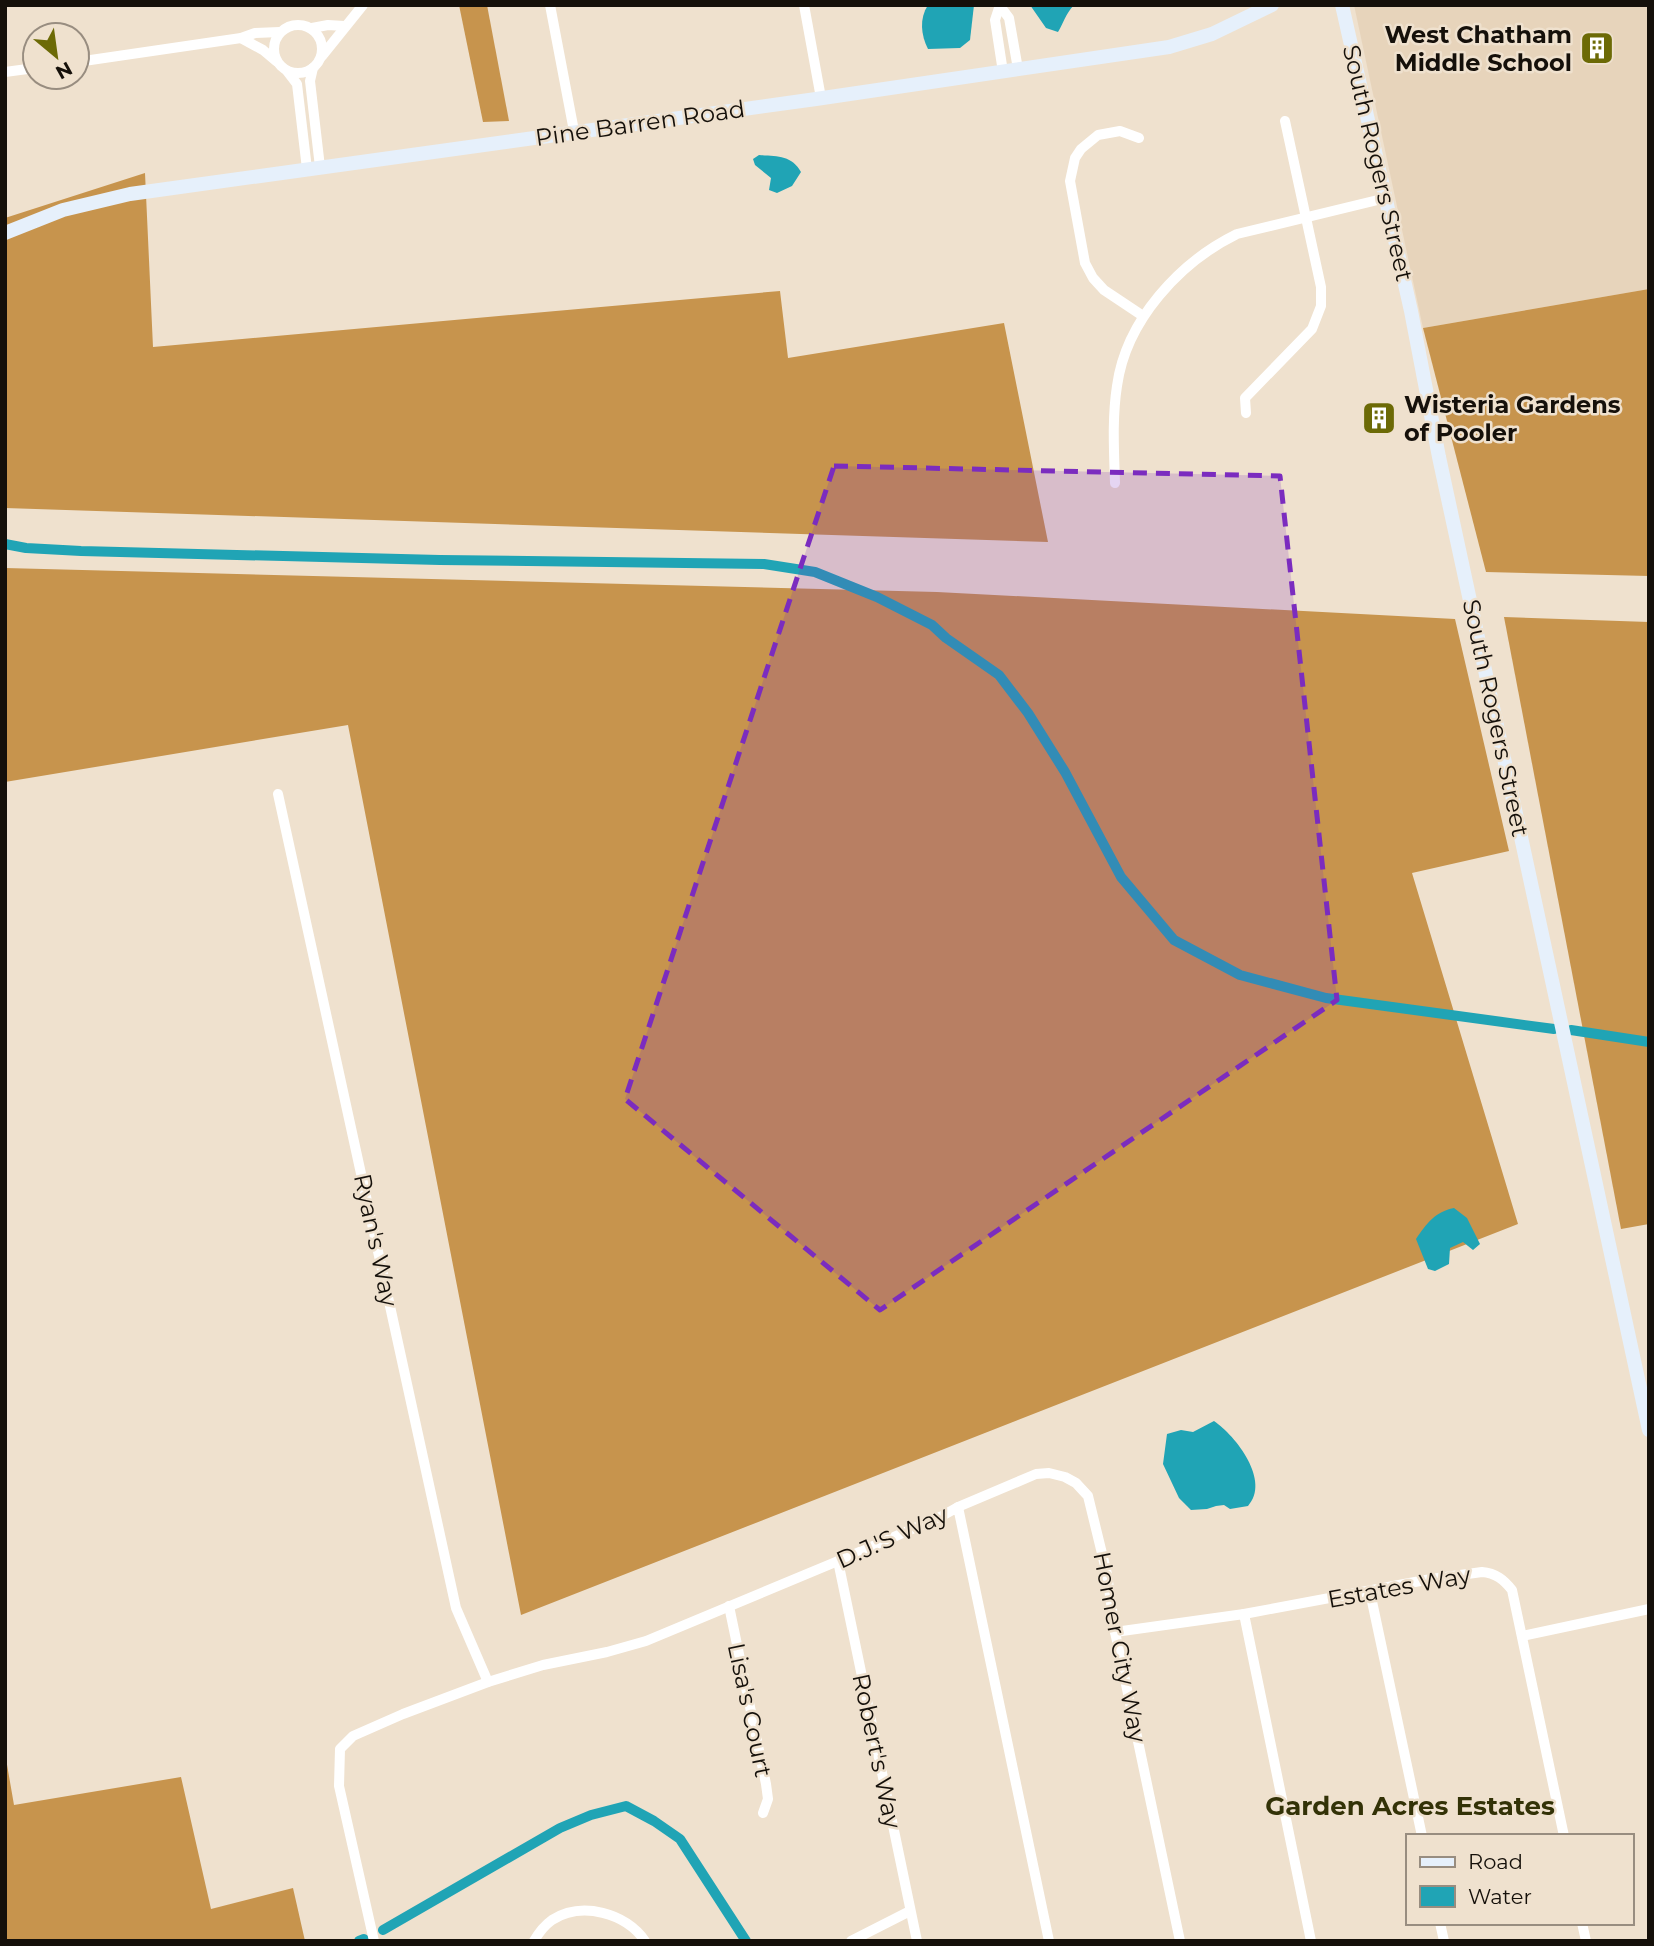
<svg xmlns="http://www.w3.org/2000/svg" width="1654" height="1946" viewBox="0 0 1654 1946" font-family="Montserrat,sans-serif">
  <rect width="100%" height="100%" fill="#efe1ce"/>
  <path fill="#e7d4bb" d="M1354,5H1649V289L1423,328Z"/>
  <g fill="#c7944d">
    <path d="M459,5H487L509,121L483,122Z"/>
    <path d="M145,173L153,347L780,291L788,358L1004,323L1048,542L5,508V218Z"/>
    <path d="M1649,289V576L1486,572L1423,328Z"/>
    <path d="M5,568L937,592L1455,619L1509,851L1412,873L1518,1224L521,1615L348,725L5,782Z"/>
    <path d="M1504,617L1649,622V1224L1621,1229Z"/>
    <path d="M5,1753L14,1805L181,1777L211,1909L293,1888L305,1941H5Z"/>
  </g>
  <g fill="#20a4b5">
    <path d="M928,5H974L970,40L960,48L928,49C921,35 919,19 928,5Z"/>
    <path d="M1030,5H1074C1065,15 1064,22 1058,32L1046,28Z"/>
    <path d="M759,155C776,156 792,155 801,172L792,186L777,193L769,190L771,178L755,165L753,159Z"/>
    <path d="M1454,1208L1467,1218L1480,1244L1473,1250L1463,1242L1450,1248L1449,1264L1435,1271L1428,1269L1416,1239C1427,1223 1435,1212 1454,1208Z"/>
    <path d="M1214,1421C1236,1436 1271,1481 1248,1506L1230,1509L1224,1505L1216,1506L1207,1509L1191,1510L1179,1498L1163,1464L1167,1434L1181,1430L1193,1432Z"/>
  </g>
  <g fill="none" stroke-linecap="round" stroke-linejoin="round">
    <g stroke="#20a4b5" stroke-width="10">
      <path d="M5,544L26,548L81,551L440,560L764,564L815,572L877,597L932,625L946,638L999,675L1028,713L1065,772L1121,877L1174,940L1240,975L1326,998L1554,1029"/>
      <path d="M1571,1030L1649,1042"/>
      <path d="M383,1930L560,1828L591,1815L626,1806L654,1821L680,1839L746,1941"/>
      <path d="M359,1941L364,1939"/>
    </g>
    <g stroke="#fff" stroke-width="10">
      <path d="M550,5L574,131"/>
      <path d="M804,5L821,98"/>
      <path d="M1000,5L995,20L1003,72"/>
      <path d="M1000,6L1009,18L1018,69"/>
      <circle cx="298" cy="49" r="24"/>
      <path d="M312,28L328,25L344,26"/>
      <path d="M241,38L263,50L276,61"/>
      <path d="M322,56L363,5"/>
      <path d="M77,62L241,38L255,33L280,32"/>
      <path d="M313,68L310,81L320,167"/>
      <path d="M287,71L297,84L307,169"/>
      <path d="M5,72L35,68"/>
      <path d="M1139,138L1120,131L1098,135L1081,149L1075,158L1070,181L1085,263L1093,278L1104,290L1143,316"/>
      <path d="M1246,413L1245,398L1312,329L1321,306V287L1285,121"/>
      <path d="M1115,483C1114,451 1112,418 1117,386C1126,320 1180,262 1237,234L1386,198"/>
      <path d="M278,794L456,1608L488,1682"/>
      <path d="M958,1507L1036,1474L1049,1473L1065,1477L1076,1483L1088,1496L1107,1574L1115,1632L1180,1941"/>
      <path d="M838,1561L917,1941"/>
      <path d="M1370,1592L1422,1836"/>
      <path d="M729,1606L766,1784L768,1799L763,1813"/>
      <path d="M1244,1614L1311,1941"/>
      <path d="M1115,1632L1244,1614L1431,1579L1482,1572C1496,1573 1504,1580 1512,1590L1564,1836"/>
      <path d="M1522,1636L1649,1609"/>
      <path d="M1440,1923L1444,1941"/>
      <path d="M1582,1923L1586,1941"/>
      <path d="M374,1941L339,1786L340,1749L353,1736L403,1714L488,1682L543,1665L607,1652L646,1641L850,1556L942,1516L958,1507L1049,1941"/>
      <path d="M534,1941C538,1934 545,1925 552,1920C582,1901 626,1913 645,1941"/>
      <path d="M851,1941L910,1911"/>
    </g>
    <g stroke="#e6f0fb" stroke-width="14">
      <path d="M1342,5L1411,311L1439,457L1649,1430"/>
      <path d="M5,233L63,210L130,194L816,99L1169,47L1212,34L1272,5"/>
    </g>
  </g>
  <path fill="#7b2cbf" fill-opacity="0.2" stroke="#7b2cbf" stroke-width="5" stroke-dasharray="14 9" stroke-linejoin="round" d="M834,466L1280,476L1337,1000L880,1310L625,1099Z"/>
  <defs>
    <g id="building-square" transform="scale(1.75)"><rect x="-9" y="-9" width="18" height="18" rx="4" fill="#6c6a06" stroke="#efe1ce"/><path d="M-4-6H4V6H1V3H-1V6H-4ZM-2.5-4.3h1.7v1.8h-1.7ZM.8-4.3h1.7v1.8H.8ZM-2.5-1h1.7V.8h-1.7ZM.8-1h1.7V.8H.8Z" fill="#fff"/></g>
  </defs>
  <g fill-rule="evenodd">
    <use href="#building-square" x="1597" y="48"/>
    <use href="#building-square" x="1379" y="418"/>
  </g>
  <g text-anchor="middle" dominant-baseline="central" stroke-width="5" stroke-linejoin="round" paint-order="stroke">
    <g font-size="24" font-weight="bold" fill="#15100a" stroke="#efe1ce" text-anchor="end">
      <text x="1572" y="34">West Chatham<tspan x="1572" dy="28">Middle School</tspan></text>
      <text x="1404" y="404" text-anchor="start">Wisteria Gardens<tspan x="1404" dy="28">of Pooler</tspan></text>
    </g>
    <g font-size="24" fill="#15100a" stroke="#efe1ce">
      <text transform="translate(640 123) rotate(-8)">Pine Barren Road</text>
      <text transform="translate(1378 163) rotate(77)">South Rogers Street</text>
      <text transform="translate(1496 718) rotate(78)">South Rogers Street</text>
      <text transform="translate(376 1240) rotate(78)">Ryan's Way</text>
      <text transform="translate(892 1537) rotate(-24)">D.J.'S Way</text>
      <text transform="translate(1399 1587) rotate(-10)">Estates Way</text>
      <text transform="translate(1120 1647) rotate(79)">Homer City Way</text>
      <text transform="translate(750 1710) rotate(78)">Lisa's Court</text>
      <text transform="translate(877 1751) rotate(78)">Robert's Way</text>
    </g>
    <g font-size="26" font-weight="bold" fill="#333207" stroke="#efe1ce">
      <text x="1410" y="1806">Garden Acres Estates</text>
    </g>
  </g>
  <rect width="1654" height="1946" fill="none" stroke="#15100a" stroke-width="14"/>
  <rect x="1406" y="1834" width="228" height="91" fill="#efe1ce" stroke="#988d80" stroke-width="2"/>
  <rect x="1420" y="1857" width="35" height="10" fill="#e6f0fb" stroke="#988d80" stroke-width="2"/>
  <text x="1468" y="1869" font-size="21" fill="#15100a">Road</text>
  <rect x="1420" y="1886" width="35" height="21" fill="#20a4b5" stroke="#988d80" stroke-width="2"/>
  <text x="1468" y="1904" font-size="21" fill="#15100a">Water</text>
  <g transform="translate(56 56) rotate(151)"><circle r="33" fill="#efe1ce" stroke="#988d80" stroke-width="2"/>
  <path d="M0-5L12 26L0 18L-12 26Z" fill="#6c6a06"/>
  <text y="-10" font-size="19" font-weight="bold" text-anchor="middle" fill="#15100a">N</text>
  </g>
</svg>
